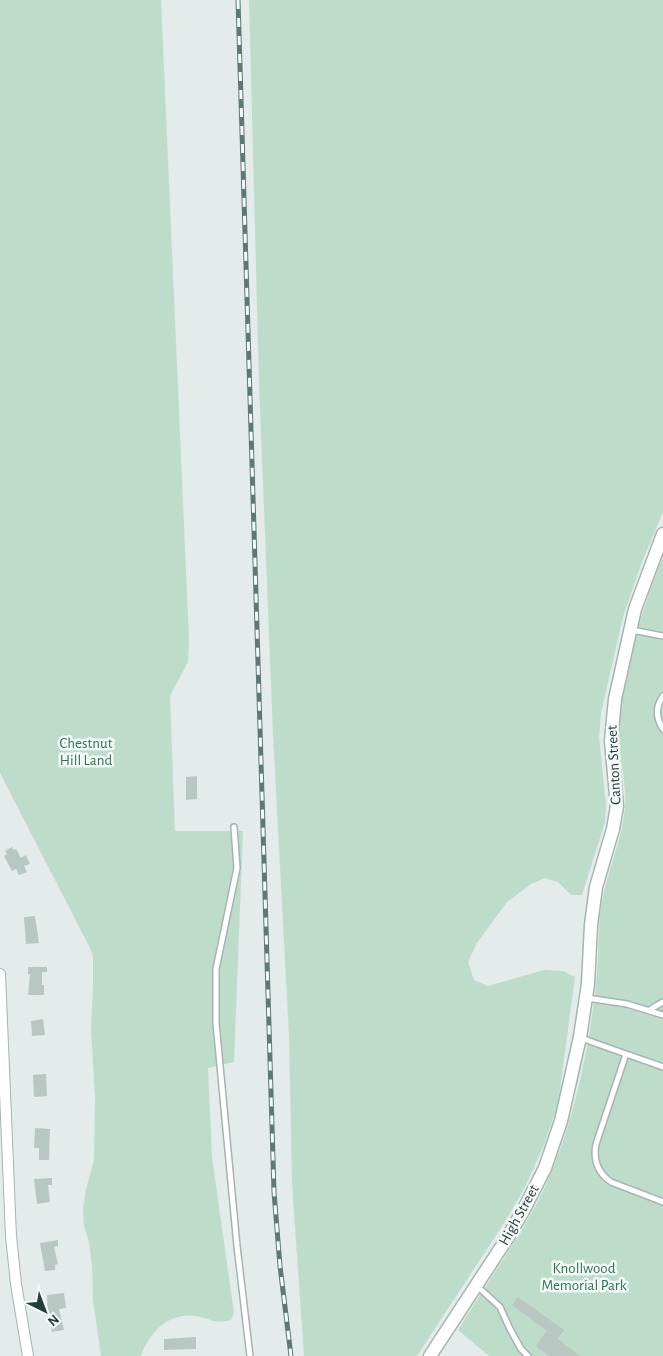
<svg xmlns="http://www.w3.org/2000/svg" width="663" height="1356" viewBox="0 0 663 1356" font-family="'Alegreya Sans',sans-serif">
  <rect width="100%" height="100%" fill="#e3ecea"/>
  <g fill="#bdddca">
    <path d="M0,0H161L189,639L188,662L170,696L175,831H243L234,1062L208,1068L212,1157L234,1313L231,1320C214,1324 215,1320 200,1317C172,1310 150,1330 141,1356H101L93,1300L92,1266L89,1242L84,1226L83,1209L86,1189L94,1160L95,1097L91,1029L93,986V957L91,950L0,773Z"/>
    <path d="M249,0H663V512L642,562L623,617L601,713L599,737L606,805L605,822L582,895H571L558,882L545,878L531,884L507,902L477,943L468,962L474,980L488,986L544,970L563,971L575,977L558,1104L544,1145L525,1187L506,1220L417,1356H304L292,1184L289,1036L273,735L259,383Z"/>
    <path d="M663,556V1356H489L458,1330C484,1287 514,1246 538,1201C561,1156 575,1107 585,1057C590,1030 595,1001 597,972C599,951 598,929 601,907C606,873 622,842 625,808C627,779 617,751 619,722C624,666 643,608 663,556Z"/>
  </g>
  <g fill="#b9c7c3">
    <path d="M197,776V799L186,800V777Z"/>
    <path d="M12,847L14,850L16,849L21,858L26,855L30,864L24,866L27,872L19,875L16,869L12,871L4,856L7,854L5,851Z"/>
    <path d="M35,916L39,943L26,944L24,917Z"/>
    <path d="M28,967H47V972H42V985H44V995H28L30,974H28Z"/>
    <path d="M43,1019L45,1035L32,1036L31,1021Z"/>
    <path d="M46,1074L47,1096L34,1097L33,1075Z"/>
    <path d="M35,1128L50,1129L49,1160H39V1148H34Z"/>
    <path d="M52,1178V1185H48L50,1202L37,1204L34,1179Z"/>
    <path d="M58,1240V1246L54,1247L58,1264L55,1265V1270L45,1271L40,1243Z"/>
    <path d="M64,1293L66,1308L59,1309L64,1330L52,1332L51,1321H48L47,1295Z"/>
    <path d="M518,1297L564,1330L558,1339L580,1356H549L536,1346L547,1331L512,1305Z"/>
    <path d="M196,1337V1349L164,1350V1339Z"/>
  </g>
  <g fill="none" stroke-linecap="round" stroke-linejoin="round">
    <g stroke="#a6b4b2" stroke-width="8">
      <g id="service">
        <path d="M632,630L663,636"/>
        <path d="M663,696C655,707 656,718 663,729"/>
        <path d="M234,827L237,868L216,969V1023L237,1246L250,1356"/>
        <path d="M587,998L627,1004L663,1015"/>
        <path d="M650,1010L654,1007L663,1002"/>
        <path d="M581,1038L626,1054L596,1144C593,1160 598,1173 611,1182L663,1202"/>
        <path d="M626,1054L663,1067"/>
        <path d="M476,1285L500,1307L510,1329L521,1349L528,1356"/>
      </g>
    </g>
    <g stroke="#a6b4b2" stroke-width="12">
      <path id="minor" d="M0,974L11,1236L16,1284L28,1356"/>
    </g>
    <g stroke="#a6b4b2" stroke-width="15">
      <path id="tertiary" d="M430,1356L506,1240L523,1211L545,1168L561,1121L580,1037L588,984L591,925L596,887L613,829L617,806L611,741L615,699L635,609L663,534"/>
    </g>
    <use href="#service" stroke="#fff" stroke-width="5"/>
    <use href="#minor" stroke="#fff" stroke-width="10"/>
    <use href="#tertiary" stroke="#fff" stroke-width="12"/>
    <g stroke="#5e7975" stroke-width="5">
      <path id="rail" d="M238,0L274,1192L280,1266L291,1356"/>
    </g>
    <use href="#rail" stroke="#f4f9f7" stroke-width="3" stroke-dasharray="9" stroke-linecap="butt"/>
  </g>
  <g text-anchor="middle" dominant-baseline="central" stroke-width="5" stroke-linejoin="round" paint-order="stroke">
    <g font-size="15" fill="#2f7352" stroke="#f4f9f7">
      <text x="86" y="743">Chestnut<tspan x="86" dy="17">Hill Land</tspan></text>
      <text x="584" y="1268">Knollwood<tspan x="584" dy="17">Memorial Park</tspan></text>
    </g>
    <g font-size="15" fill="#233d3a" stroke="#f4f9f7">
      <text transform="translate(614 765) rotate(-93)">Canton Street</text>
      <text transform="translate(519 1215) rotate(-61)">High Street</text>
    </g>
  </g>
  <g transform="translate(45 1311) rotate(138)" stroke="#f4f9f7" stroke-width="4" paint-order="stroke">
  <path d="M0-4L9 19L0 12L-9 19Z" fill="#233d3a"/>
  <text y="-8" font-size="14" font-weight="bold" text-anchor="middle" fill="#233d3a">N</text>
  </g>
</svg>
